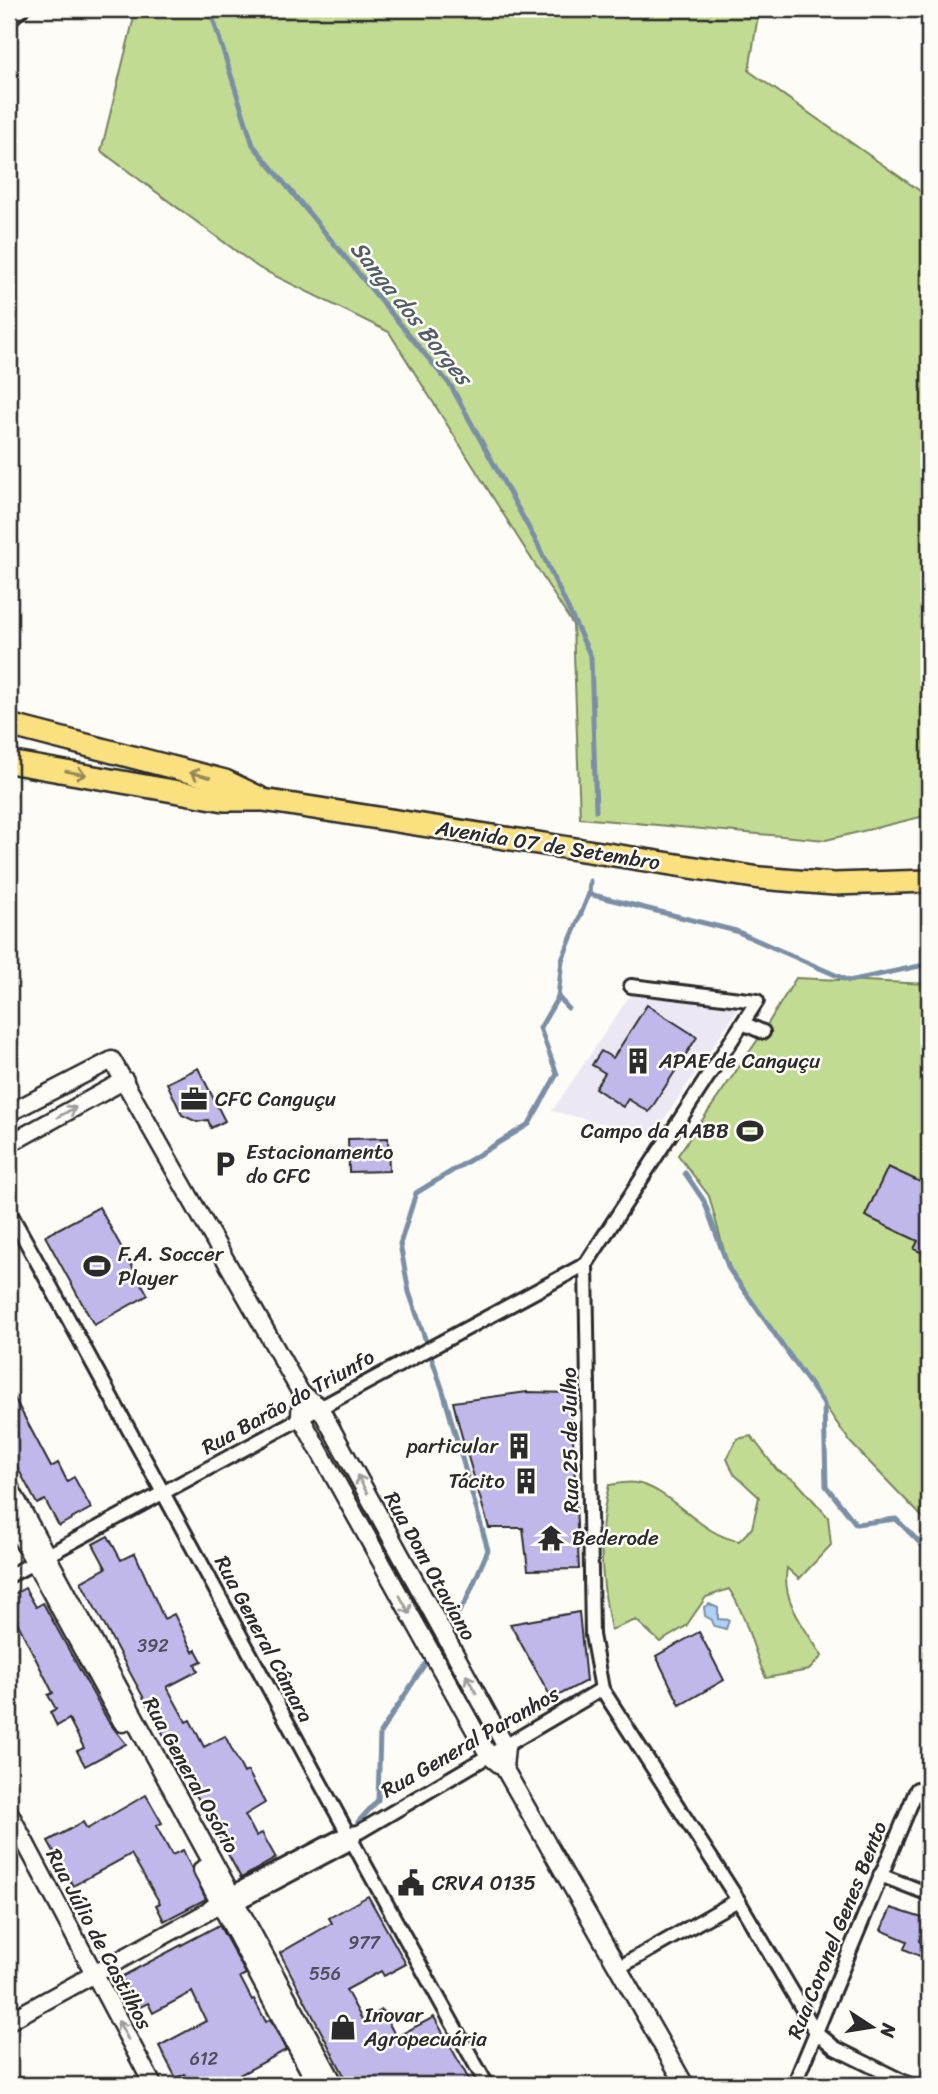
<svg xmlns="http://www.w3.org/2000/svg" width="938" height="2094" viewBox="0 0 938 2094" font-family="Sriracha,sans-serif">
  <rect width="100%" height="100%" fill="#fdfcf7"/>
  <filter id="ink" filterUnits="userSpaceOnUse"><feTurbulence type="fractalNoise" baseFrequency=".0143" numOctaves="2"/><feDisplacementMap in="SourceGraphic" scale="14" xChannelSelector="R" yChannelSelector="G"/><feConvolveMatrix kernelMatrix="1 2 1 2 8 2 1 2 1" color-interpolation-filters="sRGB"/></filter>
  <g filter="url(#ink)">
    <path fill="#ebe8f3" d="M631,994L744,1000L653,1136L552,1111Z"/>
    <g fill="#c2db92" stroke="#76835e" stroke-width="2">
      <path d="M136,9H759L749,71L923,193L929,192V815L826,840L580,818L573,625L389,332L259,268L101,151Z"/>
      <path d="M796,978L929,984V1524L851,1443L729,1269L709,1196L678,1155L759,1038Z"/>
      <path d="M751,1436L777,1470L796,1481L828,1517L831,1545L799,1579L787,1568C781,1601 805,1628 822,1656L809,1670L766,1678C752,1649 747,1616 729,1589L706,1597L686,1626L660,1642L636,1620L611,1630C601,1581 597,1534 609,1485C617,1484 628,1481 636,1483C672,1489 699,1535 739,1541L752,1528L759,1497L734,1474L727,1459L737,1439Z"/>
    </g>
    <path fill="#aed2f7" stroke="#7a8fa5" stroke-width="2" d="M709,1604L718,1608V1619L729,1620L726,1629L714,1626L712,1620L705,1616L704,1607Z"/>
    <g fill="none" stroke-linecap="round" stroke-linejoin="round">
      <g stroke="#7a8fa5" stroke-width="5">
        <path d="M210,9L253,145L451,386L537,543L591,657L596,811"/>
        <path d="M590,881L589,894L736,931L849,981L929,964"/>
        <path d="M568,1008L558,997L562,960L589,894"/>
        <path d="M685,1173L704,1201L729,1269L824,1404L826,1486L856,1524L896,1519L929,1552"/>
        <path d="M447,1630L466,1601L488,1550L443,1391L409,1292L400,1244L416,1193L529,1124L557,1074L540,1028L558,997"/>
        <path d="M358,1822L378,1800L380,1733L442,1638"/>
      </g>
    </g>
    <g fill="#c0b8ea" stroke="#2b2b2b" stroke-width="2">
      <path d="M647,1005L697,1037L649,1112L628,1099L623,1107L595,1088L605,1073L592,1065L601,1051L613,1058Z"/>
      <path d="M198,1068L225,1121L211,1128L208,1120L197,1122L182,1115L167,1083Z"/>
      <path d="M388,1138L389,1171L349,1172L348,1139Z"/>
      <path d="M888,1167L929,1186V1256L914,1249L918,1241L865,1216Z"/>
      <path d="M99,1207L148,1295L94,1325L45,1236Z"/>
      <path d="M9,1388L51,1467L58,1463L67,1481L74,1477L91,1508L59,1526L45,1500L37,1504L9,1452Z"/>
      <path d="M527,1392L571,1393L579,1569L528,1570L523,1528H489L461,1433L453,1402Z"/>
      <path d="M108,1536L121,1560L135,1553L164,1619L174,1614L193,1652L196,1650L202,1661L195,1664L198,1671L167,1687L186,1722L190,1720L204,1747L225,1736L244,1773L248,1771L265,1803L245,1815L256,1836L262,1833L276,1858L241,1878L81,1582L106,1568L93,1544Z"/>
      <path d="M25,1588L36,1607L43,1603L108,1721L126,1744L85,1766L77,1751L84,1748L69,1719L57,1726L50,1712L56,1709L48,1695L53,1693L14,1616L9,1619V1597Z"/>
      <path d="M579,1612L586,1681L552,1699L510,1624Z"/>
      <path d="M699,1632L724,1680L680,1705L656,1656Z"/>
      <path d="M146,1795L162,1823L156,1826L172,1855L183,1850L206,1899L164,1921L156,1905L160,1903L131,1854L73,1886L48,1841L83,1822L87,1829Z"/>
      <path d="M368,1896L406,1964L384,1976L381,1971L346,1990L363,2021L382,2010L396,2037L434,2017L472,2085H349L280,1953L332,1923L329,1918Z"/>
      <path d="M891,1908L925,1919L919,1941L929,1947L924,1958L904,1949L907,1941L881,1930Z"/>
      <path d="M219,1925L246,1974L240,1977L252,2000L254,1999L266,2022L270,2019L286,2050L234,2078L238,2085H191L185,2074L176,2078L159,2046L206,2021L192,1992L153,2013L148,2003L138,2008L121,1977Z"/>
    </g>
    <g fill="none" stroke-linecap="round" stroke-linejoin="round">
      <g stroke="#2b2b2b" stroke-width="18">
        <g id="minor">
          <path d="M9,20L22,9"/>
          <path d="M631,986L757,1001L586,1264L592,1635L602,1689L738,1900L816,2032L835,2048L910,2085"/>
          <path d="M745,1024L763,1032"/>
          <path d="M9,1211C170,1501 324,1796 487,2085"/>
          <path d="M9,1576L586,1264"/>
          <path d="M880,1875L929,1894"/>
          <path d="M230,1894L345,1834L359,1832L602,1689"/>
          <path d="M235,1904L350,1843L354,1838"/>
          <path d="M618,1968L738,1900"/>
          <path d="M794,2085L917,1789"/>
        </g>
      </g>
      <g stroke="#2b2b2b" stroke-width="21">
        <g id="tertiary">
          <path d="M9,1113L112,1060L301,1393L319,1406L506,1747L504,1768"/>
          <path d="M9,1144L125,1080"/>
          <path d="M301,1393L300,1416L489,1756L504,1768L685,2085"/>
          <path d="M9,1812L153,2085"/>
          <path d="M9,2021L207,1912L228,1895"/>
        </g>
      </g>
      <g stroke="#2b2b2b" stroke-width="23">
        <g id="secondary">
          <path d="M9,1488L334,2085"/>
          <path d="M9,1514L123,1722"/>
          <path d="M203,1870L318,2085"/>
        </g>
      </g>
      <g stroke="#2b2b2b" stroke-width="26">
        <g id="trunk">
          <path d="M9,725L225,781L258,797"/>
          <path d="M9,762L224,800H263L760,878L834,884L929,881"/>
        </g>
      </g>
      <use href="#minor" stroke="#fdfcf7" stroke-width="12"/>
      <use href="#tertiary" stroke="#fdfcf7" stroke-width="16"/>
      <use href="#secondary" stroke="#fdfcf7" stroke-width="18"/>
      <use href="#trunk" stroke="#fbe080" stroke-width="21"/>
    </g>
    <defs><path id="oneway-shaft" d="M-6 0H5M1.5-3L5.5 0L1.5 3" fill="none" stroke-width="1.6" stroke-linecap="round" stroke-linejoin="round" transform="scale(1.75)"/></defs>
    <g stroke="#938656">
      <use href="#oneway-shaft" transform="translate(76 773) rotate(10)"/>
      <use href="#oneway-shaft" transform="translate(200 775) rotate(-166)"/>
    </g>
    <g stroke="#9e9e9b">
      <use href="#oneway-shaft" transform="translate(67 1112) rotate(-29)"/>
      <use href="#oneway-shaft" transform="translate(362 1484) rotate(-119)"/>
      <use href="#oneway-shaft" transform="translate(405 1605) rotate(61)"/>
      <use href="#oneway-shaft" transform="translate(471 1684) rotate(-119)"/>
      <use href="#oneway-shaft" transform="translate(123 2030) rotate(-118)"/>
    </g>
  </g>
  <defs>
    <g id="building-bare" transform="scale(2.1)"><path d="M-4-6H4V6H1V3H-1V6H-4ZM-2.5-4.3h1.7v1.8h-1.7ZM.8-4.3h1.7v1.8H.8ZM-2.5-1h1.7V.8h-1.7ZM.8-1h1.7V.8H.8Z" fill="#2b2b2b" stroke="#fdfcf7" stroke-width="2.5" paint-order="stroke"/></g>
    <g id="office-bare" transform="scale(2.1)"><path d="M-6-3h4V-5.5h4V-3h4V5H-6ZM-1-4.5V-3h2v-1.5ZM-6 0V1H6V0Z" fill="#2b2b2b" stroke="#fdfcf7" stroke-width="2.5" paint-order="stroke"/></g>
    <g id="stadium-bare" transform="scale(2.1)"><path d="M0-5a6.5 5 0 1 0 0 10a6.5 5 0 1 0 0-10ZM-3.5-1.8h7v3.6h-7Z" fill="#2b2b2b" stroke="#fdfcf7" stroke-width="2.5" paint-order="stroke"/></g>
    <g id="parking-bare" transform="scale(2.1)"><path d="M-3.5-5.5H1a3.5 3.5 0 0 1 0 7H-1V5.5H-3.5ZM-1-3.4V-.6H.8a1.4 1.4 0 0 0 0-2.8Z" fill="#2b2b2b" stroke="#fdfcf7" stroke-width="2.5" paint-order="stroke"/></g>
    <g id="temple-bare" transform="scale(2.1)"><path d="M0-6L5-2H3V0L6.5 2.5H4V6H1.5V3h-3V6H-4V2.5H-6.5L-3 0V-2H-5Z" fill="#2b2b2b" stroke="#fdfcf7" stroke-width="2.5" paint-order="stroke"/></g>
    <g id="civic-bare" transform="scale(2.1)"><path d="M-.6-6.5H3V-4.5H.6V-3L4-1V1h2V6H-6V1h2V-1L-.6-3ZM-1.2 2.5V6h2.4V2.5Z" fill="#2b2b2b" stroke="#fdfcf7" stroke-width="2.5" paint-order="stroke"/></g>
    <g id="shop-bare" transform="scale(2.1)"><path d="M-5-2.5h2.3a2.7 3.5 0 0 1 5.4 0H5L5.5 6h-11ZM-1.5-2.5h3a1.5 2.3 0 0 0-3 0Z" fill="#2b2b2b" stroke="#fdfcf7" stroke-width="2.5" paint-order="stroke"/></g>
  </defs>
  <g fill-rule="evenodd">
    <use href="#building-bare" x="638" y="1061"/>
    <use href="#office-bare" x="194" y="1099"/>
    <use href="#stadium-bare" x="750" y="1131"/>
    <use href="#parking-bare" x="225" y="1164"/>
    <use href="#stadium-bare" x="97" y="1266"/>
    <use href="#building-bare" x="519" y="1446"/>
    <use href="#building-bare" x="526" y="1481"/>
    <use href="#temple-bare" x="551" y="1538"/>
    <use href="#civic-bare" x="411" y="1883"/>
    <use href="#shop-bare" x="343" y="2027"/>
  </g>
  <g text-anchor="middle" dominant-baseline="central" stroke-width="5" stroke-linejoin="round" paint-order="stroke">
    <g font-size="18" fill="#504e5b">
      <text x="153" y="1646">392</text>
      <text x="364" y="1943">977</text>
      <text x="325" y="1974">556</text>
      <text x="204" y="2059">612</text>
    </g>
    <g font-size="21" fill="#2b2b2b" stroke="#fdfcf7">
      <text transform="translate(548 845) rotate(9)">Avenida 07 de Setembro</text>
      <text transform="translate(288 1402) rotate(-29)">Rua Barão do Triunfo</text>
      <text transform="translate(570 1440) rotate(-91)">Rua 25 de Julho</text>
      <text transform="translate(430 1566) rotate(61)">Rua Dom Otaviano</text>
      <text transform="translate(264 1639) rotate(62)">Rua General Câmara</text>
      <text transform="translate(470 1742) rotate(-30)">Rua General Paranhos</text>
      <text transform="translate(191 1775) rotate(61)">Rua General Osório</text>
      <text transform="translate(837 1930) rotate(-68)">Rua Coronel Genes Bento</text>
      <text transform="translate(99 1939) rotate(62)">Rua Júlio de Castilhos</text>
    </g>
    <g font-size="21" fill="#2b2b2b" stroke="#fdfcf7" text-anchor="start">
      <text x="659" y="1061">APAE de Canguçu</text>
      <text x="215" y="1099">CFC Canguçu</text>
      <text x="729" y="1131" text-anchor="end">Campo da AABB</text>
      <text x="246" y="1152">Estacionamento<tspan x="246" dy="24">do CFC</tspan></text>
      <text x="118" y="1254">F.A. Soccer<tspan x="118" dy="24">Player</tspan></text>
      <text x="498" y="1446" text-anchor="end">particular</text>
      <text x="505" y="1481" text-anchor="end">Tácito</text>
      <text x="572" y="1538">Bederode</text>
      <text x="432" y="1883">CRVA 0135</text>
      <text x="364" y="2015">Inovar<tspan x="364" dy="24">Agropecuária</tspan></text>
    </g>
    <g font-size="23" font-style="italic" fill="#525d68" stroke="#fdfcf7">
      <text transform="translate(411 313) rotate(51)">Sanga dos Borges</text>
    </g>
  </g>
  <rect width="938" height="2094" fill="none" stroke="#fdfcf7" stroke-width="35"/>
  <rect x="18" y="18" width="903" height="2059" fill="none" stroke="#2b2b2b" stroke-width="2.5" filter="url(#ink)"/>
  <g transform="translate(872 2027) rotate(102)" stroke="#fdfcf7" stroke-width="5" paint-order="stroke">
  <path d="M0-5L12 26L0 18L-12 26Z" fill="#2b2b2b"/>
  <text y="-10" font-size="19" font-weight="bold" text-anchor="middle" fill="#2b2b2b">N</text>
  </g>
</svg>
